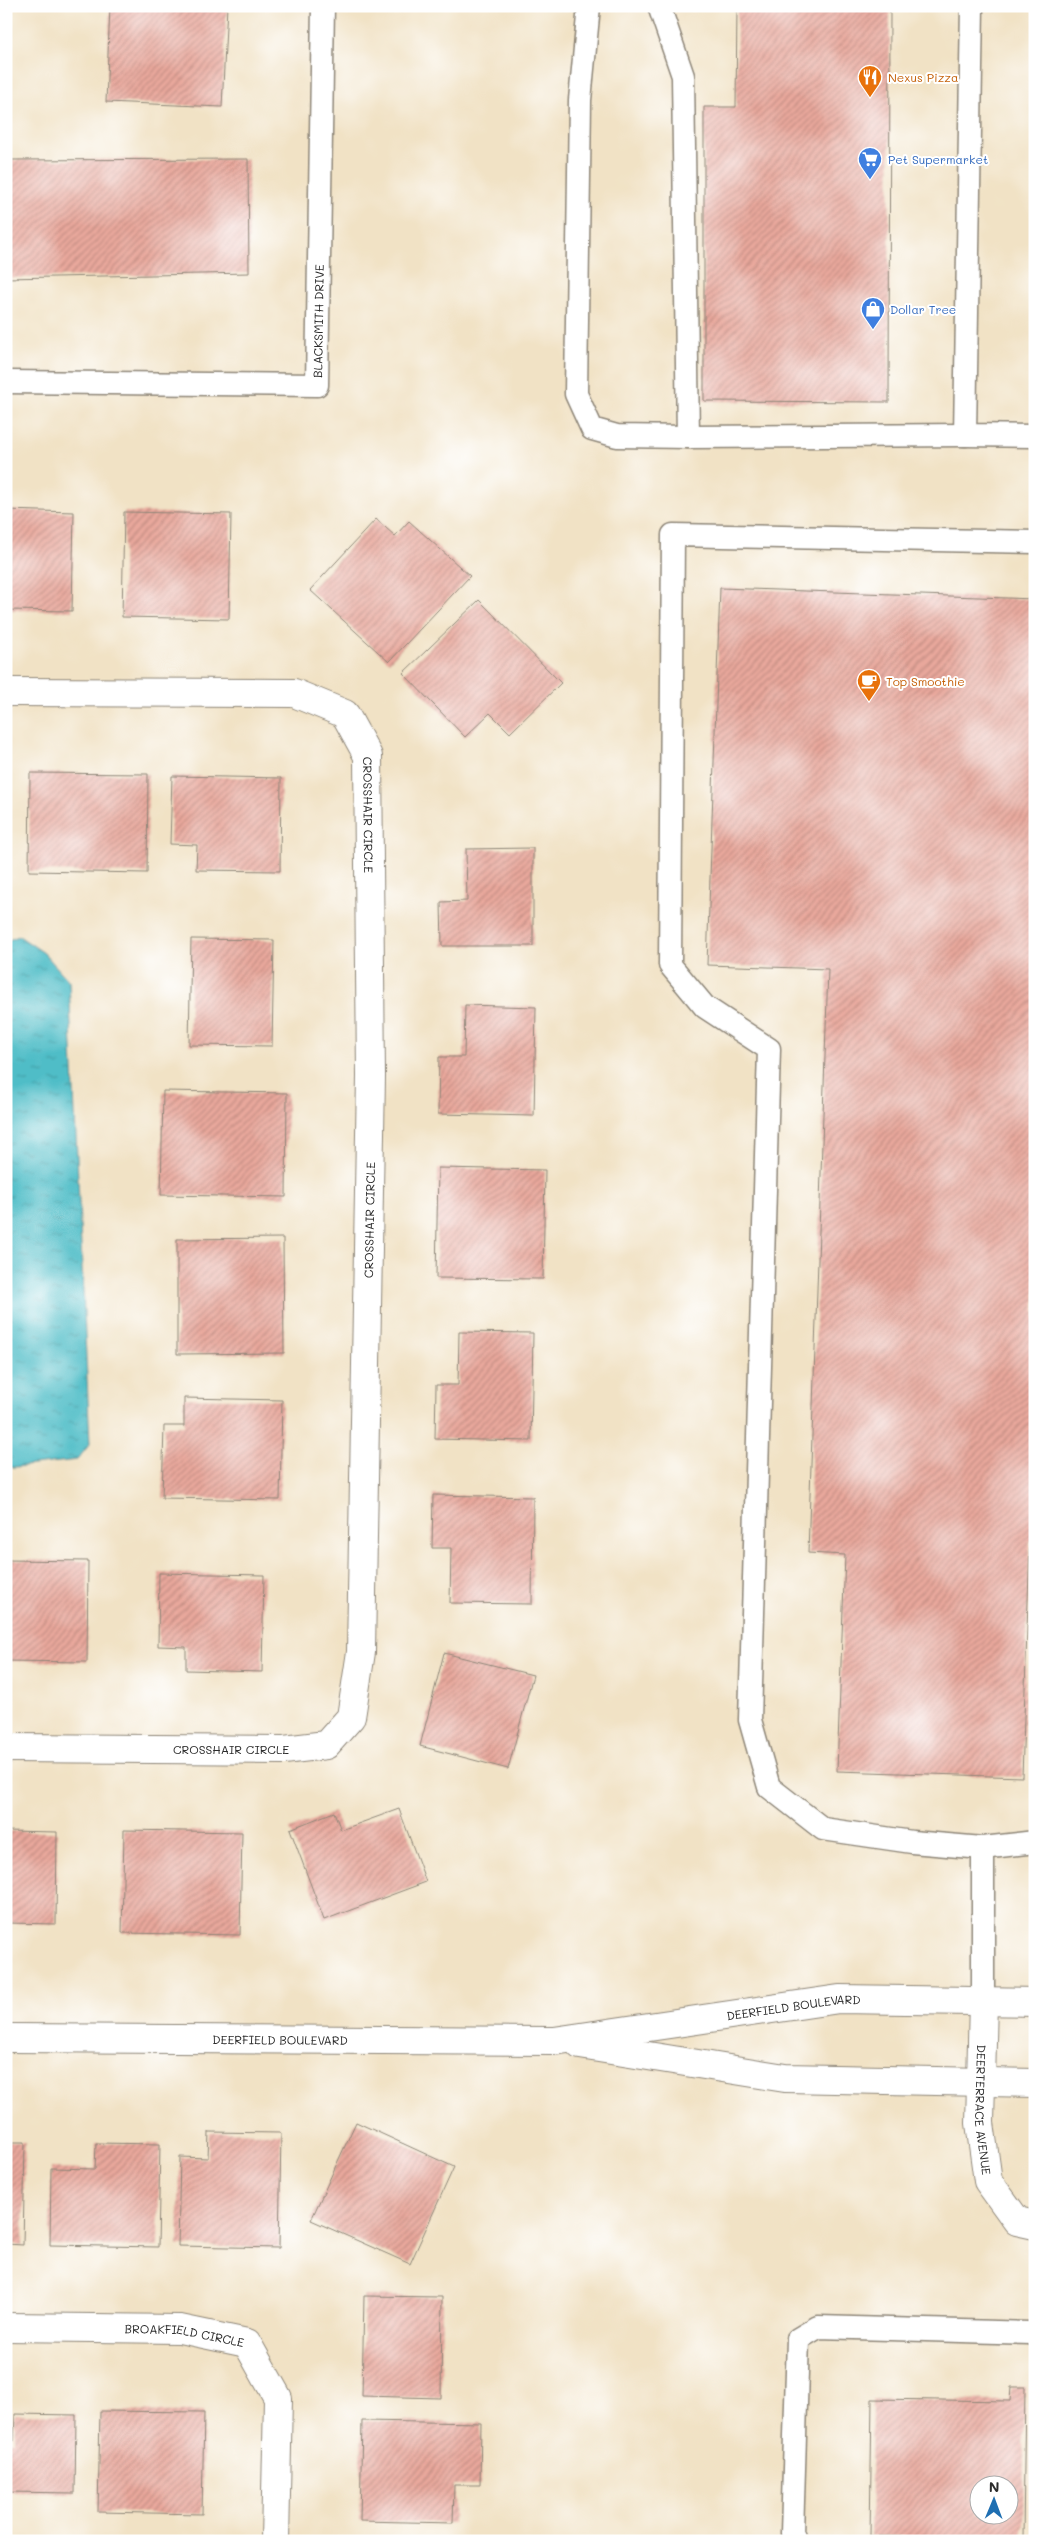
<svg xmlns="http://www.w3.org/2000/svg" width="1041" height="2547" viewBox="0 0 1041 2547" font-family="Mali,sans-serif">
  <defs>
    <pattern id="water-ripples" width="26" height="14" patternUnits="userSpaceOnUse" patternTransform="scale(1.25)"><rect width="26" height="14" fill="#4fbdc7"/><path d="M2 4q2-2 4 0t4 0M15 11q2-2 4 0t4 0" fill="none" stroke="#429aa2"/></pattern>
    <pattern id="building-hatch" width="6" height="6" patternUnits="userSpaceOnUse" patternTransform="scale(1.25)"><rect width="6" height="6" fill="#e9a89c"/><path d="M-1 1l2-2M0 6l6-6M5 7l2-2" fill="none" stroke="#bd897f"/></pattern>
  </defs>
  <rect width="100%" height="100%" fill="#fff"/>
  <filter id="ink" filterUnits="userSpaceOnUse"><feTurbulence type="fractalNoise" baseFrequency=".02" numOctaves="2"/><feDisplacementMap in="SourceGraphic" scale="10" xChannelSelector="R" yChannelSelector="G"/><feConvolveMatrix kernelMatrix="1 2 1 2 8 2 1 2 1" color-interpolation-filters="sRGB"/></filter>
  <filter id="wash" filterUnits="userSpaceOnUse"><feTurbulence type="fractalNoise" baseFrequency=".0096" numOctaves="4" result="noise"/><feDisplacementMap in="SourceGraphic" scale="20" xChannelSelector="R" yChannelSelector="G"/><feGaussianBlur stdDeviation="1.12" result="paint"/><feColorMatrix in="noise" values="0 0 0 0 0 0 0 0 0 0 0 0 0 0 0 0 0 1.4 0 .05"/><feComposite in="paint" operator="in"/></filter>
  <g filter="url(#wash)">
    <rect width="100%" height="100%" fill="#f1e2c5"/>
    <path fill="url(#water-ripples)" stroke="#3d7479" d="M19,936L44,953L69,981L90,1444L77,1460L6,1468V941Z"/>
    <g id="blocks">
      <g fill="url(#building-hatch)" fill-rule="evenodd">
        <path d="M110,6H227L222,107L106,102Z"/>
        <path d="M737,6H890L889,402L704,401V107H736Z"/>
        <path d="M248,159L249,273L6,278V160Z"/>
        <path d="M6,510L74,512L72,611L6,610Z"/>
        <path d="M124,512L231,514L229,619L122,617Z"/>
        <path d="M376,519L395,536L409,521L470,576L389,662L310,590Z"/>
        <path d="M720,588L1035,599V1541L1030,1542L1022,1777L837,1771L845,1555L808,1553L828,969L707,965Z"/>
        <path d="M479,600L561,683L510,733L490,713L465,737L403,673Z"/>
        <path d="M30,773L148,774L147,873L29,871Z"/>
        <path d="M172,776L281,778L280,871L196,870L197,845L170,844Z"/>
        <path d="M533,848V946H442L441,902L467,901L466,849Z"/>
        <path d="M191,939L274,940L272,1046L189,1045Z"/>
        <path d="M465,1005L536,1007L534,1116L438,1114L439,1057H464Z"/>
        <path d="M163,1091L287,1093L286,1197L161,1195Z"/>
        <path d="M438,1168L545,1170L543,1279L436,1278Z"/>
        <path d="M283,1238L284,1353L177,1354V1239Z"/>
        <path d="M459,1332L533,1333L531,1441L435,1439L436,1385H458Z"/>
        <path d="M184,1398L282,1400L280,1500L162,1498L164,1426H184Z"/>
        <path d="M433,1495L533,1497L532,1604L450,1603L451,1548H432Z"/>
        <path d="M6,1560L88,1561L87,1662L6,1661Z"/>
        <path d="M159,1573L264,1575L262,1672L186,1670V1647L158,1646Z"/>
        <path d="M444,1653L533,1675L508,1769L420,1746Z"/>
        <path d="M399,1809L426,1882L324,1920L290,1829L334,1812L341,1830Z"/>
        <path d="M124,1830L242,1832L240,1935L122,1933Z"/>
        <path d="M6,1831L57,1832L56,1924L6,1923Z"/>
        <path d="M356,2122L454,2167L410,2264L311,2220Z"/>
        <path d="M209,2132L281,2133L279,2248L178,2246L180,2157L208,2158Z"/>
        <path d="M6,2142H25L23,2245L6,2244Z"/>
        <path d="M96,2143L160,2144L158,2247L50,2245L51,2168L95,2169Z"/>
        <path d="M364,2296L442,2297L441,2398L362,2396Z"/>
        <path d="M1011,2387H1025L1023,2539L870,2536L872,2399L1010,2401ZM978,2484H1008V2514H978Z"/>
        <path d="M100,2411L204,2412L202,2514L98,2512Z"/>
        <path d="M15,2414L76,2415L75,2493L6,2492V2441H14Z"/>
        <path d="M362,2421L481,2423L480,2485H454L453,2523L360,2521Z"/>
      </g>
    </g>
  </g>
  <g filter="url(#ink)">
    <use href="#blocks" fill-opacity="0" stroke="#8e8678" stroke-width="1"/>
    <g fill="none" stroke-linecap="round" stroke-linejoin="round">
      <g stroke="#8e8678" stroke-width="25">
        <g id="service">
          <path d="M589,6L580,100L576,394L592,429L617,436L688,437L683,76L659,6"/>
          <path d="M972,6L965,435L1035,436"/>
          <path id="s1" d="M6,382L317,385L323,6"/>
          <path d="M688,437L965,435"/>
          <path d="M983,1848L912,1842L823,1829L769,1787L750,1720L769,1049L705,1007L670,965L673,535L1035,542"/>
          <path d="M983,2001V1848L1035,1842"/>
          <path d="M796,2541L792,2533L798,2339L818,2327L1030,2333L1035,2335"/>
        </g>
      </g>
      <g stroke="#8e8678" stroke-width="30">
        <g id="minor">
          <path id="s2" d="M6,692L294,693L345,714L368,756L371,1076L361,1652L351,1717L326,1745L284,1750L6,1748"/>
          <path id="s3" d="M983,2001L980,2123L988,2181L1017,2221L1035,2225"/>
          <path id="s4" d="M6,2327L180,2329L247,2343L278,2398L275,2541"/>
        </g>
      </g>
      <g stroke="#8e8678" stroke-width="30">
        <g id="tertiary">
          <path id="s5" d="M6,2038L554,2041L839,1999L1035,2002"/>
          <path d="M580,2045L785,2078L1035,2083"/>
        </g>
      </g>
      <use href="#service" stroke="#fff" stroke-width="22"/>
      <use href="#minor" stroke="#fff" stroke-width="28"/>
      <use href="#tertiary" stroke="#fff" stroke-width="28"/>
    </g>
  </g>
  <defs>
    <g id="restaurant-pin" transform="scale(1.25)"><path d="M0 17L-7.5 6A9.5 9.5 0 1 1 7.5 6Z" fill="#e8710a" stroke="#fff"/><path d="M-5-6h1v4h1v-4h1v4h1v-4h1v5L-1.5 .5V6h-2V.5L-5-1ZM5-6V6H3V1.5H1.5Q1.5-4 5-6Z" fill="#fff"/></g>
    <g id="supermarket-pin" transform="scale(1.25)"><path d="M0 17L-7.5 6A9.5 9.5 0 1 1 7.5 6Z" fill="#3f7fe0" stroke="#fff"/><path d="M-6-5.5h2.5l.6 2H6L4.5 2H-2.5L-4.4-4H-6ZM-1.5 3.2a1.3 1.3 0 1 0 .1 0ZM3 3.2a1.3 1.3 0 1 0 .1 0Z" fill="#fff"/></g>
    <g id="shop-pin" transform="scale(1.25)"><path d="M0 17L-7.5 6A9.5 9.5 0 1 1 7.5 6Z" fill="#3f7fe0" stroke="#fff"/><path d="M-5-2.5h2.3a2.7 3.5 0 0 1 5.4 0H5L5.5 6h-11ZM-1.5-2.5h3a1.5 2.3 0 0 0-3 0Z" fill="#fff"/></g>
    <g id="cafe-pin" transform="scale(1.25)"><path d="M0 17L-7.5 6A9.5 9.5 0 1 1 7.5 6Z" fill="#e8710a" stroke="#fff"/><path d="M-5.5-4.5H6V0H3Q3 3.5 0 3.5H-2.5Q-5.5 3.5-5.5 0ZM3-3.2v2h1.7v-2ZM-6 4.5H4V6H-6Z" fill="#fff"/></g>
  </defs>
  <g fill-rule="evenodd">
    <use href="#restaurant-pin" x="870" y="77"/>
    <use href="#supermarket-pin" x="870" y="159"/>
    <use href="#shop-pin" x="873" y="309"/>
    <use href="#cafe-pin" x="869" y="681"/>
  </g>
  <g text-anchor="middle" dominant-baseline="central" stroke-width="4" stroke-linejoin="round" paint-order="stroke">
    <g font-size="12" fill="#c56008" stroke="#fff" text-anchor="start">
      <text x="888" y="77">Nexus Pizza</text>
      <text x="886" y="681">Top Smoothie</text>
    </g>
    <g font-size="12" fill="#366cbe" stroke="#fff" text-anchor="start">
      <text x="888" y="159">Pet Supermarket</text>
      <text x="890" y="309">Dollar Tree</text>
    </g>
    <g font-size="12" fill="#2b2b2b" stroke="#fff">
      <text stroke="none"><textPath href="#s1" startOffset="375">BLACKSMITH DRIVE</textPath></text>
      <text stroke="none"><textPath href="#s2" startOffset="450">CROSSHAIR CIRCLE</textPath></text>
      <text transform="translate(369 1220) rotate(-89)">CROSSHAIR CIRCLE</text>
      <text x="231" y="1749">CROSSHAIR CIRCLE</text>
      <text stroke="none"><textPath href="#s5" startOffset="790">DEERFIELD BOULEVARD</textPath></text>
      <text stroke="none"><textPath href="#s5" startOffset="274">DEERFIELD BOULEVARD</textPath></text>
      <text stroke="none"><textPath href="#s3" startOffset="109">DEERTERRACE AVENUE</textPath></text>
      <text stroke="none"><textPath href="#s4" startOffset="179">BROAKFIELD CIRCLE</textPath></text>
    </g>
  </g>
  <rect width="1041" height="2547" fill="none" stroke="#fff" stroke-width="25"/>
  <g transform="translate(994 2500) rotate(1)"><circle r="24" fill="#ffffff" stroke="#aaaaaa"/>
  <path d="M0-4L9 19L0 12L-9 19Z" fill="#1f6fb2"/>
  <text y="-8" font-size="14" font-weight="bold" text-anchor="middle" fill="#2b2b2b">N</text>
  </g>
</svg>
